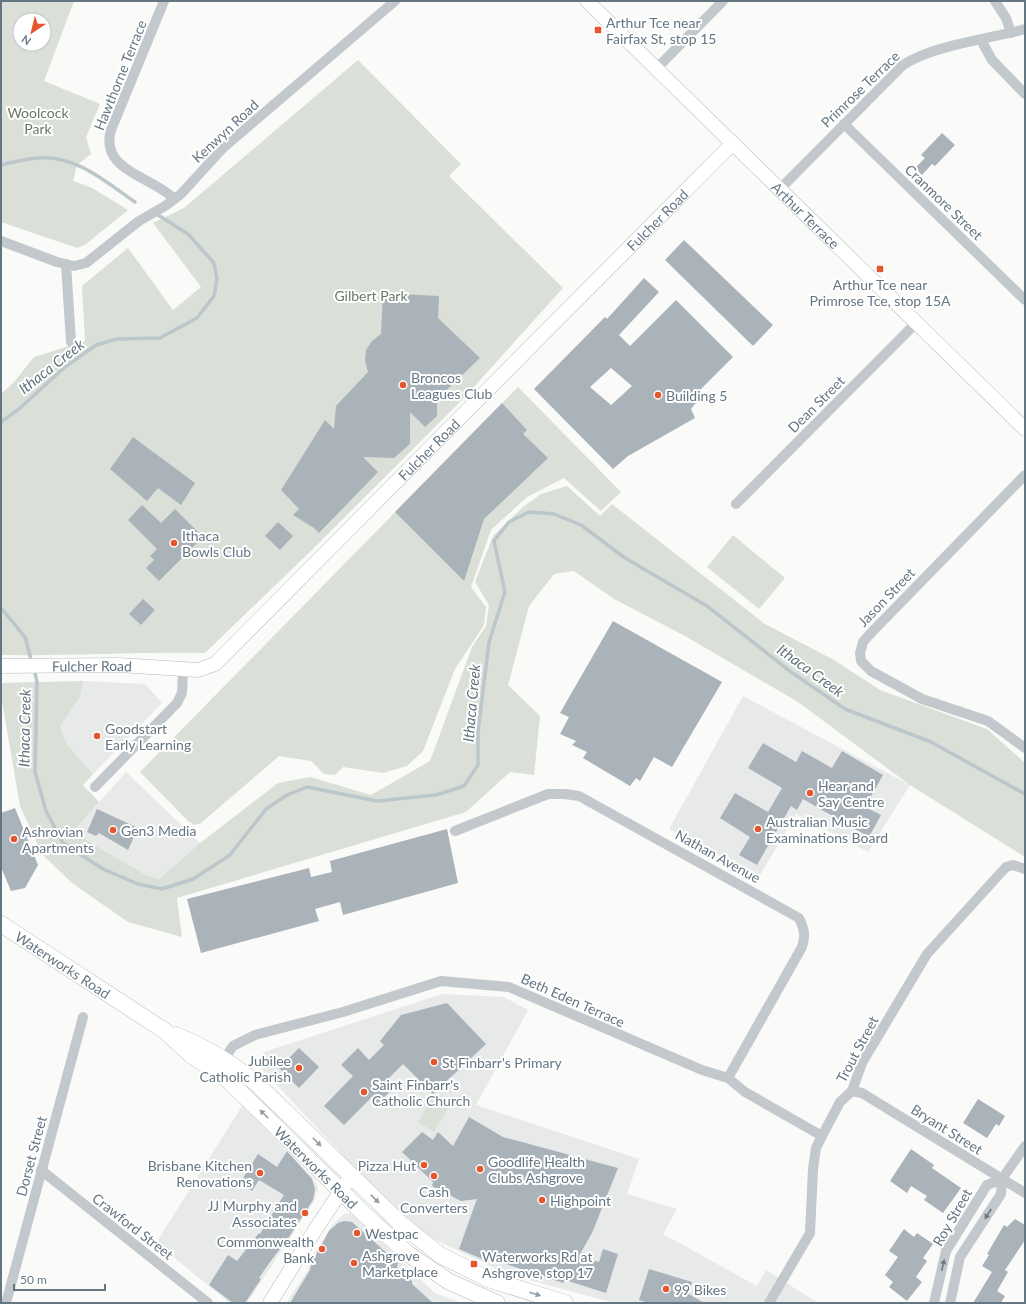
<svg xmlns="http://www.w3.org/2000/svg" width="1026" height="1304" viewBox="0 0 1026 1304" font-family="Lato,sans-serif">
  <rect width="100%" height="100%" fill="#fafaf8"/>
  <g fill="#e8e9e9">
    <path d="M83,681L145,684L162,703L93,774L68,746L60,725L80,697Z"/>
    <path d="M743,696L910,785L868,852L796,814L759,877L669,829Z"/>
    <path d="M126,772L200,843L159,879L144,874L73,832Z"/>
    <path d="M442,994L504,997L528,1010L476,1105L639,1159L627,1194L677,1209L663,1234L757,1286L766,1270L818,1303H614L507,1274L434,1239L407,1220L371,1185L256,1063L264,1052Z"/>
    <path d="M242,1106L314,1179L318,1188L314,1201L247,1303H230L156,1243Z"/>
    <path d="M351,1213L435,1293L461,1303H286L308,1270L310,1260L333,1224L344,1214Z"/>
  </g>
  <g fill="#dadfd7" fill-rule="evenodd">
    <path d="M1,1H74L44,81L100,104L86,137L91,154L77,165L73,181L92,188L128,210L86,244L77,248L1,222ZM20,20H44V44H20Z"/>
    <path d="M358,60L461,164L449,176L563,288L464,398L317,545L205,653C137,652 69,656 1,655V394L14,382L34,357L85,341L82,286L128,248L173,310L201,287L153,223L184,208Z"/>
    <path d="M518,387L621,492L601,511L564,478L527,497L491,530L471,587L486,607L484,625L455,669L423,751L407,766L383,773L343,767L335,775L324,774L311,761L279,756L201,823L194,825L188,821L140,772Z"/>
    <path d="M567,486L600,516L612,504L765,624L834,660L880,690L987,729L1025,763V857L910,785L798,702L685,636L614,599L574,571L554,574L529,606L508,685L540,716L534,775L510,772L466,812L177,898L182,937L128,922L72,883L42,854L20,806L1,695V683L83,681L80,697L60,726L68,746L93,774L83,785L99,802L73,832L144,874L159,879L200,843L278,783L310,777L371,795L430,761L472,647L486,626L489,605L475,582L493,536L523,507L541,494Z"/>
    <path d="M733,535L785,578L759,609L707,567Z"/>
    <path d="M435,1093L451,1103L434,1132L418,1122Z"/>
  </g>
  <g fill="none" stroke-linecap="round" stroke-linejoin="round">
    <g stroke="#bbc7cb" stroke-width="3.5">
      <path d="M1,165C13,162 26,159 38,158C75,154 107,183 135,202"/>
      <path d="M1,422L19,409L65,367L96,345L117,339L160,338L197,318L214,296L217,279L214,263L188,234L158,215"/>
      <path d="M1,608L25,637L32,663"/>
      <path d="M34,669L37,682L35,772L46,811L63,843L103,869L138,884L162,889L193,879L230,855L266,809L287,795L307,787L377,801L436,795L464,786L478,765V732L489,642L505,592L494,541L509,522L529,512L554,514L581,525L625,558L707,606L791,672L845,709L931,742L1025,794"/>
    </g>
  </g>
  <g fill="#aab3b9" fill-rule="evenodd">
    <path d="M942,133L955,145L935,166L932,164L922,175L915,168L925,158L921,155Z"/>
    <path d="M684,240L773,325L753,346L665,260Z"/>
    <path d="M644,278L659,292L619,335L630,346L676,300L733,357L694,396L698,400L691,409L695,418L628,456L613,469L534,389L605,317L607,319ZM611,368L632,386L611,405L590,387Z"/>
    <path d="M383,293L439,296L438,318L480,358L437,399V416L425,427L410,412V444L394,458L363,457L378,472L319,533L314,528L293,515L299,509L281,490L325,420L334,429L336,406L368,372L365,361L366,350L372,341L381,334Z"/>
    <path d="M502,403L527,430L523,434L548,458L484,519L464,581L395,512Z"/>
    <path d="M133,437L195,483L181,505L158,488L147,501L110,469Z"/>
    <path d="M142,505L161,523L175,509L203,537L159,581L146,568L154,560L150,556L157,549L128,520Z"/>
    <path d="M278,522L293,536L280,550L265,536Z"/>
    <path d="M143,599L155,610L141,625L129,614Z"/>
    <path d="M613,621L722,682L672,767L654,757L640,781L636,778L630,786L583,758L587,752L572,745L576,741L560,734L569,717L560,713Z"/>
    <path d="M763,743L796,762L802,751L832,768L842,751L883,775L865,807L881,815L869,837L803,799L797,810L791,806L757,865L739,855L750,837L720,818L735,793L768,812L782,788L748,768Z"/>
    <path d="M15,808L38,865L25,888L11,891L1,867V813Z"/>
    <path d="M97,809L138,828L128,850L99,833L96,836L87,832Z"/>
    <path d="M447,829L458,883L343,915L340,902L315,909L319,921L201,953L187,899L309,868L311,877L332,872L330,861Z"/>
    <path d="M447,1003L486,1044L433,1094L403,1064L388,1079L395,1086L378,1104L372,1097L344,1125L324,1106L353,1076L341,1065L358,1048L369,1060L384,1045L380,1041L401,1015Z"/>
    <path d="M299,1048L319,1067L299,1088L279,1068Z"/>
    <path d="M978,1099L1005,1116L999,1126L996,1124L987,1138L963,1123Z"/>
    <path d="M469,1117L503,1137L618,1168L592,1233L579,1256L599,1262L603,1249L618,1254L606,1293L565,1280L563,1283L491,1259L489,1262L459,1249L477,1199L461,1201L432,1186L433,1182L402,1152L422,1132L433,1140L438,1132L453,1146Z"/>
    <path d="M911,1149L934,1165L932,1168L961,1188L943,1213L924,1200L927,1196L911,1186L907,1193L890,1181Z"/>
    <path d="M287,1151L312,1179L315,1189L313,1200L289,1237L267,1266L259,1278L261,1279L245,1303H233L209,1285L228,1255L237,1261L259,1233L260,1234L284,1195L259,1180L252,1191L240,1183L258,1154L277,1167Z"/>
    <path d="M1015,1219L1025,1225V1240L1005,1270L1008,1272L997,1291L1005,1296L1001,1303H973L992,1272L982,1266L989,1255L987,1254L1004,1225L1007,1227Z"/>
    <path d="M344,1221L352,1222L398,1263L397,1267L412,1281V1284L433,1303H290L310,1270L312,1262L329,1231L338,1223Z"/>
    <path d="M904,1229L914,1237L917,1233L933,1244L923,1258L927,1261L916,1277L922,1282L907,1301L889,1287L893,1282L885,1275L898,1257L889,1251Z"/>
    <path d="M649,1269L692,1282L689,1294L704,1303H648L639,1300Z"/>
  </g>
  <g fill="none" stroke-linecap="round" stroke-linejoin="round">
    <g stroke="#b3babf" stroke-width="15">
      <g id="secondary">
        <path id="s1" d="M587,1L1025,429"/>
        <path id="s2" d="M1,666L118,665L198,670L215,664L733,143"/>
        <path d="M270,1303L315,1230L351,1176"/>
      </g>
    </g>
    <g stroke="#b5babe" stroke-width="17">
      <g id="primary">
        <path id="s3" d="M1,924L165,1031L191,1055L227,1079L364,1214L407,1253L448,1281L497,1303"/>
        <path d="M176,1035C205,1047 232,1063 256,1083L399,1222L440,1255L488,1279L565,1303"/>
      </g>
    </g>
    <g stroke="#c3c8cc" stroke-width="10">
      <path d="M164,1L111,130C99,171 154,177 174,199"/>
      <path d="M995,1L1006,18L1011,33"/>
      <path d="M981,40L992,60L1025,94"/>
      <path d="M656,69L723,1"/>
      <path d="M844,124L1025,300"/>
      <path d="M780,189L903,65C934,45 988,39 1025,29"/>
      <path d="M1,241L57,262L74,266L86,263L139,221L165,206L181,194L223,148L395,1"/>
      <path d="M66,264L71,342"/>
      <path d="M1025,475L870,634L863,642L860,653L861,661L871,671L922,699L988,721L1025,748"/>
      <path d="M736,504L917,322"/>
      <path d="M95,787L177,703L182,693L183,669"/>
      <path d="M455,831L548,794H565L579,796L799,918C804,929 806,935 802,947L728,1078"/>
      <path d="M221,1064L233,1046L255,1035L343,1012L441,981L509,987L702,1070L728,1078L745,1092L822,1136"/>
      <path d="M852,1091L862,1093L1025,1193"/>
      <path d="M41,1170L208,1303"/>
      <path d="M6,1303L83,1017"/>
      <path d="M769,1303L810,1233L813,1169L816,1148L822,1136L840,1102L852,1091L862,1063L927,954L1006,867L1013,865L1025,869"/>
      <path d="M934,1303L946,1251L987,1185L1002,1179L1025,1146"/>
      <path d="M950,1303L960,1257L1001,1194L1002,1179"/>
    </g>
    <use href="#secondary" stroke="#fff" stroke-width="14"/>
    <use href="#primary" stroke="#fff" stroke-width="16"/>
  </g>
  <defs><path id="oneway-solid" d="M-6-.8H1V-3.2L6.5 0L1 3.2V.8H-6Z"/></defs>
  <g fill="#939fa8">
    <use href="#oneway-solid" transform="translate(264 1114) rotate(-135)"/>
    <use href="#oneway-solid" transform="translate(317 1142) rotate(45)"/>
    <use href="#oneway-solid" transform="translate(375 1199) rotate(44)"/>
    <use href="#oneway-solid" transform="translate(535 1294) rotate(17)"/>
  </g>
  <g fill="#6a7a87">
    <use href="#oneway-solid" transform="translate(988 1214) rotate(123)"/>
    <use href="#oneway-solid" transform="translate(943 1265) rotate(-77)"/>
  </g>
  <g fill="#e4572e" stroke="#fff" stroke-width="1.5">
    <rect x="594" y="26" width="8" height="8" rx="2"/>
    <rect x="876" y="265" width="8" height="8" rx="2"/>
    <circle cx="403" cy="385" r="4"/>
    <circle cx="658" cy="395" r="4"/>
    <circle cx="174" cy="543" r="4"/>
    <circle cx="97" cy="736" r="4"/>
    <circle cx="810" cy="793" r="4"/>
    <circle cx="758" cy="829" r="4"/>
    <circle cx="113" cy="830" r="4"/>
    <circle cx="14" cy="839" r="4"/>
    <circle cx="434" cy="1062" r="4"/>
    <circle cx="299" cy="1068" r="4"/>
    <circle cx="364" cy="1092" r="4"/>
    <circle cx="424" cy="1165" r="4"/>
    <circle cx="480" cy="1169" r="4"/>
    <circle cx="260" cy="1173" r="4"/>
    <circle cx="434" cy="1176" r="4"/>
    <circle cx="542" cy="1200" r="4"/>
    <circle cx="305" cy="1213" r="4"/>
    <circle cx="357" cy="1233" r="4"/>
    <circle cx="322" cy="1249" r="4"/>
    <circle cx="354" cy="1263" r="4"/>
    <rect x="470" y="1260" width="8" height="8" rx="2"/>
    <circle cx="666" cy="1289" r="4"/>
  </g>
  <g text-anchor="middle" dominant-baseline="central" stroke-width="4" stroke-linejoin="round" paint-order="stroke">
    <g font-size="14" fill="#657683" stroke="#fff" text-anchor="start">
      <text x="606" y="22">Arthur Tce near<tspan x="606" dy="16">Fairfax St, stop 15</tspan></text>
      <text x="880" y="284" text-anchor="middle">Arthur Tce near<tspan x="880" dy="16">Primrose Tce, stop 15A</tspan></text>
      <text x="411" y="377">Broncos<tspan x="411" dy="16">Leagues Club</tspan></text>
      <text x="666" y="395">Building 5</text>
      <text x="182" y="535">Ithaca<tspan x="182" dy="16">Bowls Club</tspan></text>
      <text x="105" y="728">Goodstart<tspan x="105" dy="16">Early Learning</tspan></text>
      <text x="818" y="785">Hear and<tspan x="818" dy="16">Say Centre</tspan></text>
      <text x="766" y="821">Australian Music<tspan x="766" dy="16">Examinations Board</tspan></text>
      <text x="121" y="830">Gen3 Media</text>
      <text x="22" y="831">Ashrovian<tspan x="22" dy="16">Apartments</tspan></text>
      <text x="291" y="1060" text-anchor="end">Jubilee<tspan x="291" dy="16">Catholic Parish</tspan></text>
      <text x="442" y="1062">St Finbarr's Primary</text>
      <text x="372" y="1084">Saint Finbarr's<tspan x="372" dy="16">Catholic Church</tspan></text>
      <text x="488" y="1161">Goodlife Health<tspan x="488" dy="16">Clubs Ashgrove</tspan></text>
      <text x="252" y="1165" text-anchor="end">Brisbane Kitchen<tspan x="252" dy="16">Renovations</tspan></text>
      <text x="416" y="1165" text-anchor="end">Pizza Hut</text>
      <text x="434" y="1191" text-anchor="middle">Cash<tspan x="434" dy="16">Converters</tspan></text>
      <text x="550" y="1200">Highpoint</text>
      <text x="297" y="1205" text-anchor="end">JJ Murphy and<tspan x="297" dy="16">Associates</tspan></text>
      <text x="365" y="1233">Westpac</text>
      <text x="314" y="1241" text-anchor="end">Commonwealth<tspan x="314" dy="16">Bank</tspan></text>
      <text x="362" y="1255">Ashgrove<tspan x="362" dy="16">Marketplace</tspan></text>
      <text x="482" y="1256">Waterworks Rd at<tspan x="482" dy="16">Ashgrove, stop 17</tspan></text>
      <text x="674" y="1289">99 Bikes</text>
    </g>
    <g font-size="14" fill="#657683" stroke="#fff">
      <text transform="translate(120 75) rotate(-68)">Hawthorne Terrace</text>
      <text transform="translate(860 89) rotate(-44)">Primrose Terrace</text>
      <text transform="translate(225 131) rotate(-43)">Kenwyn Road</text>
      <text transform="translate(944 202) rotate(44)">Cranmore Street</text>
      <text stroke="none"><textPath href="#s1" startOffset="306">Arthur Terrace</textPath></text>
      <text stroke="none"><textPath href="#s2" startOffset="842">Fulcher Road</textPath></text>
      <text transform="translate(816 404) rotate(-45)">Dean Street</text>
      <text stroke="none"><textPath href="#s2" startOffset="518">Fulcher Road</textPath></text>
      <text transform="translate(886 597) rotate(-46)">Jason Street</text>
      <text stroke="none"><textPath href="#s2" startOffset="91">Fulcher Road</textPath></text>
      <text transform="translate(718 856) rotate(29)">Nathan Avenue</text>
      <text stroke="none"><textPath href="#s3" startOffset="74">Waterworks Road</textPath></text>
      <text transform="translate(573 1000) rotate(24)">Beth Eden Terrace</text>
      <text transform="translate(857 1049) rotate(-62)">Trout Street</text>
      <text transform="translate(947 1129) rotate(32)">Bryant Street</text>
      <text transform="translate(31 1156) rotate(-75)">Dorset Street</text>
      <text stroke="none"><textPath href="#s3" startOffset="400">Waterworks Road</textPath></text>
      <text transform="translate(952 1217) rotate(-60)">Roy Street</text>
      <text transform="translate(133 1226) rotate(38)">Crawford Street</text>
    </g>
    <g font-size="14" fill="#687a64" stroke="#fff">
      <text x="38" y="112">Woolcock<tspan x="38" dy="16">Park</tspan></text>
      <text x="371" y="295">Gilbert Park</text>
    </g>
    <g font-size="15" font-style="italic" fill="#60757c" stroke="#fff">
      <text transform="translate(51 366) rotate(-38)">Ithaca Creek</text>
      <text transform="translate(811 670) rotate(36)">Ithaca Creek</text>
      <text transform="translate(471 703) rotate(-85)">Ithaca Creek</text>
      <text transform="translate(24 728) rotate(-89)">Ithaca Creek</text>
    </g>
  </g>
  <rect width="1026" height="1304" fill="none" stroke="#657683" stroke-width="4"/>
  <g transform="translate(32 32) rotate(215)"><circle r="19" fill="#ffffff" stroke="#c1c8cd"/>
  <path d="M0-3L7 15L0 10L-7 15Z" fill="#e4572e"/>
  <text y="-6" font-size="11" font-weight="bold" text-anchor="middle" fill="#657683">N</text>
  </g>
  <path d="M14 1284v6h91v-6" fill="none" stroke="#657683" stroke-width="2"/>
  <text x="20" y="1284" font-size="12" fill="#657683" stroke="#ffffff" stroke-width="3" paint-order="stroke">50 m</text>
</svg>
